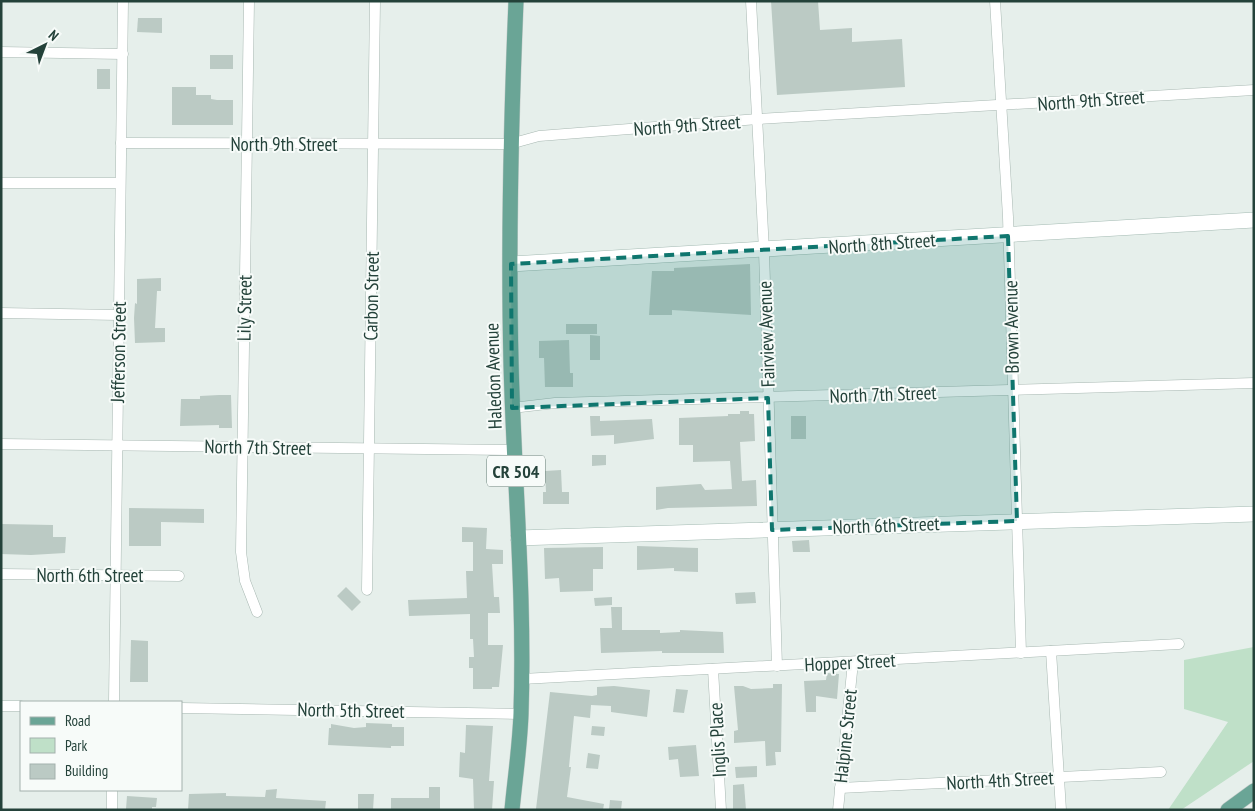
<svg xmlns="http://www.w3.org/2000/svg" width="1255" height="811" viewBox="0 0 1255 811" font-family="'PT Sans Narrow',sans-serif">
  <rect width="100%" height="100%" fill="#e6efeb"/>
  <path fill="#bfe0c8" d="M1254,647V761L1181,810H1168L1228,722L1184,709V660Z"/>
  <g fill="#bbcac4">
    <path d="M771,1H818L820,30L852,28V42L902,39L905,87L777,95Z"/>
    <path d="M138,18H162V33L137,32Z"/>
    <rect x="210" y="55" width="23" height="14"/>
    <rect x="97" y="69" width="13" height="20"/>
    <path d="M172,87H196V95H211V99L217,100H233V125H172Z"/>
    <path d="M750,264L751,315L672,310V315H649L652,271H674V268Z"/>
    <path d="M161,278V291H157L155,328H165V342L135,343L134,318L135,303L137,304V279Z"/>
    <rect x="566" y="324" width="31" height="10"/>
    <path d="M590,335L600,336V360H590Z"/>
    <path d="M569,340L570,373H573V387H545L544,358H539V341Z"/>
    <path d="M219,395H231L232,428H219V425L180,426L181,399H200V396Z"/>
    <path d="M740,411H749V414H754L755,441L740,442L742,481L756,480L757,506L668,508L656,510V487L701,484L705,490L732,489L730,461L693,462V445H679V418L728,416V414H740Z"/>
    <path d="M590,416H600V421L652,419L654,439L614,444V435L591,436Z"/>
    <rect x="791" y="416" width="15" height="23"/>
    <path d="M592,455H606V465L592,466Z"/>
    <path d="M561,470L562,492H569V504H543V492H546L545,471Z"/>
    <path d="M129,508L204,509V523L161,522V546H129Z"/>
    <path d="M1,524L53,525V537H66L65,553L31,555L1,554Z"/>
    <path d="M462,527L487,528L486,549L503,550V564H492L494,597H499L500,613H488V645H503L499,687H492V689H473V668H469V657H474L473,639H470V614L409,616L408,600L467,598L466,571H473V542H462Z"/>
    <path d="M809,540L810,552H793L792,541Z"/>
    <path d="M637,546L698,548V572L674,571V568L637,570Z"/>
    <path d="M603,547V569H593V591L560,592L559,578L545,579L544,548Z"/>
    <path d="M346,587L361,602L352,611L337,596Z"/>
    <path d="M755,592L756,603L736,604L735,593Z"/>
    <path d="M612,597V605L595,606L594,598Z"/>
    <path d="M611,607H622V630H660V633L680,632V630L723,632L724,653H662V651L601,653L600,628H612Z"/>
    <path d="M131,640L148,641V682H130Z"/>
    <path d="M827,673L839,674L837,699L816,696V712H806L804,681L826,680Z"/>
    <path d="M773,684H782L781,752H775L776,765L766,766L765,741L734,743V731L738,730L734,686H743L751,689L773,688Z"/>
    <path d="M614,686L650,690L647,717L611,712V706L591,705L590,718L574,716L569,767H571L567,797L604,804L603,810L536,809L550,692L592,696L597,695V687Z"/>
    <path d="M676,689L688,690L684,713L673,712Z"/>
    <path d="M366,723L392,724V727H404V746H391V748L328,745L329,728H331V724L354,728L366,727Z"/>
    <path d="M466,725L493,726L489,781H494L492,810H474L473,779L459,777L460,752L465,753Z"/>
    <path d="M592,726L605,727L604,736L591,735Z"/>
    <path d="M696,745L699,776L680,777L678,759L669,760L668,747Z"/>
    <path d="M588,753L600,755L598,769L586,768Z"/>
    <path d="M757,766V777L736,778L735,767Z"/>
    <path d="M744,784L746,810H733V785Z"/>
    <path d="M429,787H440V810H391V798H429Z"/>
    <path d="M277,789L276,798L326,801L325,810H188L189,794L226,793V796L265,797L266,790Z"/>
    <path d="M358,794H374L373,810H358Z"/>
    <path d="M127,796L157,798L156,807H152V810L126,809Z"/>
    <path d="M610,800L622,801L621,810H609Z"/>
  </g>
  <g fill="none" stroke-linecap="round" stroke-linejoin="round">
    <g stroke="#a8b8b2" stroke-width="11">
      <g id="street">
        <path d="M249,1L241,552L245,581L257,612"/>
        <path d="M751,1L764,251L777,666"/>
        <path d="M995,1L1008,217L1021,653"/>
        <path d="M1,52L123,54"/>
        <path d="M121,143L510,144L539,136L758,119L1254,90"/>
        <path d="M1,183H120"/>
        <path d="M1,313L119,315"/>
        <path d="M512,408L555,403L1254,383"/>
        <path d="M1,444L515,450"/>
        <path d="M1,574L179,576"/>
        <path d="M367,590L375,1"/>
        <path d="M1051,651L1061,810"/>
        <path d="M713,669L721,810"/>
        <path d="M522,679L1179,644"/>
        <path d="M114,702L123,1"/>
        <path d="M1,706H21"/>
        <path d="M181,708L521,714"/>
        <path d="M840,788L1161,772"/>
        <path d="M112,810V790"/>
        <path d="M838,810L853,662"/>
      </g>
    </g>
    <g stroke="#a4bbb3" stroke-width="16">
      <g id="secondary">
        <path d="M511,264L1254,220"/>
        <path d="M518,538L1254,514"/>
      </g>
    </g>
    <g stroke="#c2cac8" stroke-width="16">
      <g id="primary">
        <path d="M512,810C515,778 520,745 521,713C525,596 514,480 511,363C508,242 511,122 516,1"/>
        <path d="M1228,810L1254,791"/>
      </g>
    </g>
    <use href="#street" stroke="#fff" stroke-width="10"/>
    <use href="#secondary" stroke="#fff" stroke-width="15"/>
    <use href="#primary" stroke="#6aa596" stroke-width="15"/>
  </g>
  <path fill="#0f766e" fill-opacity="0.2" stroke="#0f766e" stroke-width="4" stroke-dasharray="10 6" stroke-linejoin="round" d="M1008,236L1017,521L772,530L768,398L512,408L511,264Z"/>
  <g text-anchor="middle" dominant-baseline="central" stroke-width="4" stroke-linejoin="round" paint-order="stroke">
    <rect fill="#f7fbf9" stroke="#637a73" stroke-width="1" x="487" y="455.5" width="58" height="31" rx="4"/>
    <g font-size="18" font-weight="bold" fill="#24423a">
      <text x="516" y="471">CR 504</text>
    </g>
    <g font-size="19" fill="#24423a" stroke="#f7fbf9">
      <text transform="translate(1091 100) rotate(-4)">North 9th Street</text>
      <text transform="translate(687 125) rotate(-4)">North 9th Street</text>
      <text x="284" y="144">North 9th Street</text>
      <text transform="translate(882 243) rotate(-4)">North 8th Street</text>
      <text transform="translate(371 296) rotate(-89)">Carbon Street</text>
      <text transform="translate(244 308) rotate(-89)">Lily Street</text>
      <text transform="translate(1011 327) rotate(-91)">Brown Avenue</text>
      <text transform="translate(766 334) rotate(-92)">Fairview Avenue</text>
      <text transform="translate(118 352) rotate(-89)">Jefferson Street</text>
      <text transform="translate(493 376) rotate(-92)">Haledon Avenue</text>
      <text transform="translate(883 394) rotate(-2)">North 7th Street</text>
      <text transform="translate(258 447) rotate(1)">North 7th Street</text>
      <text transform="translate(886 525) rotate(-2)">North 6th Street</text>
      <text x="90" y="575">North 6th Street</text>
      <text transform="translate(850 662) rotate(-3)">Hopper Street</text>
      <text transform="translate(351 710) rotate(1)">North 5th Street</text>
      <text transform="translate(845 736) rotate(-84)">Halpine Street</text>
      <text transform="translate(717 740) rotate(-93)">Inglis Place</text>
      <text transform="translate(1000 780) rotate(-3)">North 4th Street</text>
    </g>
  </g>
  <rect width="1255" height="811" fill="none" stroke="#24423a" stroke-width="5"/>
  <rect x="20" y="701" width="162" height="90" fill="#f7fbf9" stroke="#a3b1ad"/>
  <rect x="30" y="717" width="25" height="8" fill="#6aa596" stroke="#a3b1ad"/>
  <text x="65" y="726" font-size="15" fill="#24423a">Road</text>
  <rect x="30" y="738" width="25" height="15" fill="#bfe0c8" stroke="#a3b1ad"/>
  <text x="65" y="751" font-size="15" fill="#24423a">Park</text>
  <rect x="30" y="764" width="25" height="15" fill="#bbcac4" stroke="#a3b1ad"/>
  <text x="65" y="776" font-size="15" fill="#24423a">Building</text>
  <g transform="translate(45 45) rotate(42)" stroke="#f7fbf9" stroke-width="4" paint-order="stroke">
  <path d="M0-4L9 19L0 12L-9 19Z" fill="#24423a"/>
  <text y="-8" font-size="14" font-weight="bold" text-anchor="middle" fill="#24423a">N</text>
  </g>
</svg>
